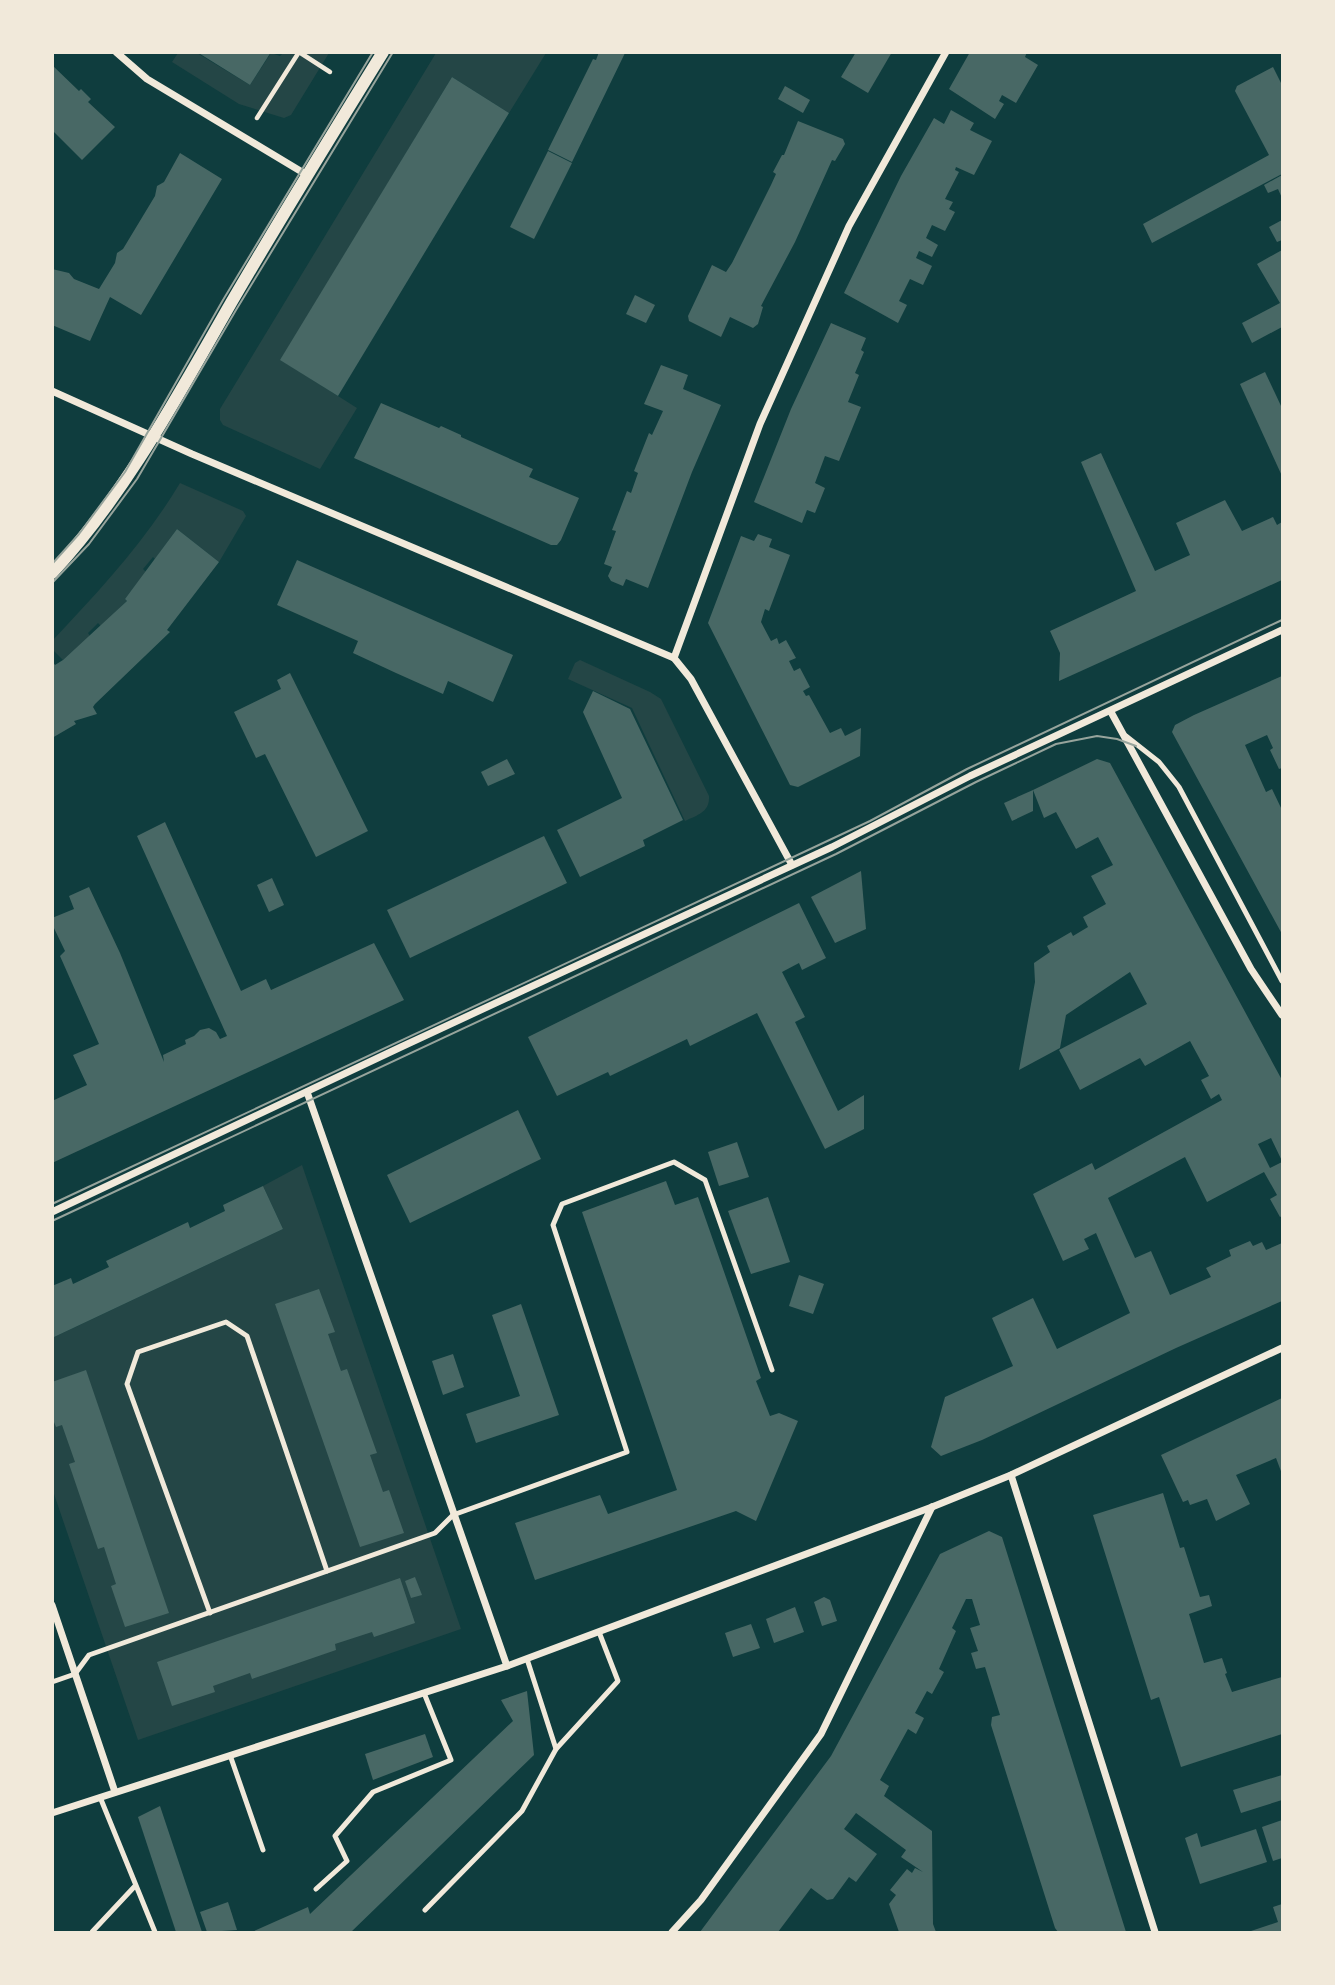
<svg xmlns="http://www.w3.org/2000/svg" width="1335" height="1985" viewBox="0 0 1335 1985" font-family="Jost,sans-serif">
  <rect width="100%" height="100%" fill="#0f3d3e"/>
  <g fill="#244646">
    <path d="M178,53H197L250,85L271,53L280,56L283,53H329L291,115L284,118L239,104L172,62Z"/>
    <path d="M436,53H546L509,113L452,77L281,360L357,408L320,469L223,425L220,420V409Z"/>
    <path d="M180,483L243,511L246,516L219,562L177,529L155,559L153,557L143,569L146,572L125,599L127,601L101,626L98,623L88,633L90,636L63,660L53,650V640C100,590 144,543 180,483Z"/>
    <path d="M580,660L650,692L661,699L709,796C710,812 698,815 685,821L632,708L568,679L575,663Z"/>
    <path d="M302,1165L461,1629L138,1740L53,1491L52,1338L283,1229L263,1186Z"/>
  </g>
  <g fill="#486865">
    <path d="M197,52H271L250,85Z"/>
    <path d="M599,52L625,53L572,162L548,150L593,59L596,60Z"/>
    <path d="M856,52H892L868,93L841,77Z"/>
    <path d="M970,52H1027L1025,57L1038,65L1016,103L1002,95L999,101L1004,104L995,119L949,89Z"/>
    <path d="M52,65L79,91L81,89L91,99L88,102L115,127L82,160L52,130Z"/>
    <path d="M1273,67L1282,85V174L1152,243L1143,224L1269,155L1235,91L1237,86Z"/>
    <path d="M452,77L509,113L338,396L280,360Z"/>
    <path d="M785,86L810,100L803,113L778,99Z"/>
    <path d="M951,110L974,123L970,130L992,141L974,175L956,167L955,170L959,172L945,199L953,202L949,209L955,212L945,231L932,225L926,238L938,245L932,257L919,251L916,258L932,266L923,285L910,279L899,301L907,305L898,323L844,293L901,176L934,118L944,124Z"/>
    <path d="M798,121L843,139L845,144L835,161L832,160L795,242L761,306L763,307L758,324L753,328L730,317L721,337L689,321L688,316L712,265L726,272L732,263L771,185L776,174L773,172L782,155H784Z"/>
    <path d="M548,151L572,163L534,239L510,227Z"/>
    <path d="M180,153L222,179L141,315L110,297L90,341L52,325V269L69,273L74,279L99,289L115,263L117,253L123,249L155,196L157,186L164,182Z"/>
    <path d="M1282,175V198L1278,189L1268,193L1264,185Z"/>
    <path d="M1282,220V240L1277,242L1269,227Z"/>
    <path d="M1282,250V327L1252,343L1242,323L1280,303L1257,264Z"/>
    <path d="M635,295L655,305L646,323L626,314Z"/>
    <path d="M831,323L866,338L861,350L864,352L855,373L859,375L848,402L861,407L839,461L825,456L815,483L825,488L815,513L807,510L802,523L754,502L791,409Z"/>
    <path d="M661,365L688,375L683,389L721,405L692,472L648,588L626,579L623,586L611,581L608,576L612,567L604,564L616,531L612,530L627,491L631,493L638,473L634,471L649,433L652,435L663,411L644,404Z"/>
    <path d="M1265,372L1282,408V476L1240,384Z"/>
    <path d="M381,403L439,428L441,426L461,435V437L533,469L529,477L579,498L561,540L557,545H551L354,458Z"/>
    <path d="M1101,453L1155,571L1190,555L1176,523L1225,500L1242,531L1273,517L1277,525L1282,522V580L1059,681L1060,653L1050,631L1136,591L1081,462Z"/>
    <path d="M177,529L219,562L167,630L170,632L95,704L93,707L97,714L74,721L76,724L52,738V661L55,665L63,660L127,601L125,599Z"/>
    <path d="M758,534L772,539L769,547L790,555L769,611L765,609L761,622L771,641L777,638L779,644L786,640L796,658L789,661L794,671L800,668L810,687L803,691L806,696L809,695L830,733L841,728L845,736L861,728L860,756L798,787L790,785L708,623L741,536L754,541Z"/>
    <path d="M297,560L513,655L493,702L448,681L443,694L396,673L353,653L358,641L277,605Z"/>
    <path d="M290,673L368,831L316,857L265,754L256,758L234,712L281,689L277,680Z"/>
    <path d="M1282,676V768L1279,769L1270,750L1273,748L1267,735L1245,745L1266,792L1272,789L1282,810V934L1172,732L1175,725L1194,715Z"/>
    <path d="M593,691L630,709L683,820L643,840L645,846L580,877L557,830L622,798L583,712Z"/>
    <path d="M507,759L515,774L488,786L481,772Z"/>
    <path d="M1097,759L1110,763L1282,1080V1161L1271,1138L1258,1144L1270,1168L1282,1162V1216L1280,1217L1270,1199L1277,1195L1264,1172L1207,1202L1185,1157L1108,1198L1135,1258L1151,1251L1170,1295L1211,1277L1206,1268L1231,1256L1229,1250L1250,1241L1253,1246L1262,1242L1266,1250L1282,1243V1301L1176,1348L982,1440L941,1456L931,1447L945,1397L1013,1366L992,1318L1033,1298L1057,1349L1130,1313L1096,1233L1084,1239L1089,1249L1063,1261L1033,1194L1092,1163L1095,1170L1222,1100L1219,1094L1211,1099L1201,1080L1209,1076L1190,1041L1145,1066L1140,1058L1080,1090L1059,1050L1147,1004L1130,972L1066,1015L1060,1048L1019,1070L1035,982L1034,963L1050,952L1047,946L1071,932L1073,936L1088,927L1083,917L1106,904L1091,876L1113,865L1098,837L1076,849L1056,812L1044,818L1033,790Z"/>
    <path d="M1033,790V811L1012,821L1004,803Z"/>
    <path d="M165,822L241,991L266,979L271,990L374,943L404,1000L52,1163V1101L87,1085L73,1055L99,1044L60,956L65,951L52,924V918L74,909L69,896L89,887L120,953L164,1062L163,1055L186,1044L185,1040L194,1036L200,1030L209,1028L216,1032L220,1039L227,1036L137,836Z"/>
    <path d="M544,836L567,883L410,958L387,910Z"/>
    <path d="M861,871L866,929L835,943L811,897Z"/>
    <path d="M272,878L284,905L269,912L257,885Z"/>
    <path d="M799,903L826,958L802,970L799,963L782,972L805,1017L795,1022L838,1111L864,1095V1129L825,1149L757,1013L690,1046L687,1039L610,1076L608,1072L557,1096L528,1037Z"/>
    <path d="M518,1110L541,1159L410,1223L387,1175Z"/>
    <path d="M737,1142L749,1177L719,1186L708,1152Z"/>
    <path d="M666,1181L675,1205L698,1197L761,1378L756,1381L770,1416L779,1413L798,1421L756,1521L736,1511L535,1580L515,1523L600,1495L608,1514L677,1490L582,1212Z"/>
    <path d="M263,1186L283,1229L52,1338V1286L71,1278L73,1284L109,1267L106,1261L188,1222L190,1228L225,1211L223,1205Z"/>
    <path d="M768,1197L790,1262L751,1274L728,1211Z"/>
    <path d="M799,1275L824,1284L813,1314L789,1306Z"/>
    <path d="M319,1289L335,1332L328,1334L341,1371L347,1369L377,1453L370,1455L383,1492L389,1490L404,1533L360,1547L275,1304Z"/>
    <path d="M521,1304L559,1415L476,1443L466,1414L520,1396L492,1315Z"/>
    <path d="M453,1354L464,1387L443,1395L432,1361Z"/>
    <path d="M86,1370L169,1613L125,1627L111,1586L116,1584L104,1547L98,1549L69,1464L75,1462L62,1425L56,1427L52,1417V1382Z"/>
    <path d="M1282,1398V1474L1276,1458L1236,1475L1250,1504L1216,1521L1207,1499L1190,1505L1188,1500L1183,1502L1161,1455Z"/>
    <path d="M1163,1493L1180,1548L1184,1547L1200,1597L1209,1595L1212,1606L1189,1614L1204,1663L1222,1658L1227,1673L1225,1674L1232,1692L1282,1677V1734L1181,1767L1159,1697L1151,1700L1093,1515Z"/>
    <path d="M989,1531L1002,1537L1126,1932H1058L1055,1928L991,1725L992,1717L1000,1715L985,1667L976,1669L971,1653L978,1651L970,1628L980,1625L972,1599H966L952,1628L956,1631L939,1669L944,1672L932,1694L927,1691L915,1713L924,1718L916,1734L908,1729L880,1780L889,1786L884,1796L932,1831L933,1924L936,1932H899L889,1904L896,1895L890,1890L907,1869L912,1873L915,1868L923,1872L901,1857L906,1850L856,1813L844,1829L877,1854L856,1882L849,1877L833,1899L827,1900L811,1888L778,1932H700L831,1756L940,1554Z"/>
    <path d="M415,1577L422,1595L411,1598L405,1581Z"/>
    <path d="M400,1578L415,1623L374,1637L372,1632L335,1644L336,1650L252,1679L250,1673L213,1686L215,1692L172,1706L157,1662Z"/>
    <path d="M824,1597L830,1600L837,1621L822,1626L814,1602Z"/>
    <path d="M795,1607L804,1632L774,1643L766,1619Z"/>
    <path d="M751,1624L760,1648L733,1657L725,1633Z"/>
    <path d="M527,1691L534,1755L351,1932H252L308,1907L310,1914L513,1721L501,1700Z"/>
    <path d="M425,1734L433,1757L373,1780L365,1754Z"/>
    <path d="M1282,1775V1800L1241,1813L1233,1790Z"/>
    <path d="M160,1806L202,1932H176L138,1817Z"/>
    <path d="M1282,1820V1858L1273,1861L1262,1827Z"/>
    <path d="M1256,1829L1267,1862L1200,1884L1185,1838L1197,1833L1201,1847Z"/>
    <path d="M228,1902L237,1930L207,1932L200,1912Z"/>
    <path d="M1282,1904V1932H1248L1278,1922L1273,1907Z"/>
  </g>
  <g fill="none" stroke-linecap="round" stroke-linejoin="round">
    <g stroke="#f1e9da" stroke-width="4.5">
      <path d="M299,52L330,72"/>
      <path d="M257,118L299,52"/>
    </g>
    <g stroke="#f1e9da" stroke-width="5">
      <path d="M1126,736L1159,762L1179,787L1282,981"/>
      <path d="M210,1613L127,1384L138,1352L226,1322L247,1336L327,1571"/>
      <path d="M52,1682L75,1674L89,1655L435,1533L453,1515L627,1452L553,1225L562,1204L674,1162L705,1180L772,1370"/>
      <path d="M556,1749L618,1681L599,1632"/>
      <path d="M230,1755L263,1850"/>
      <path d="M100,1797L155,1932"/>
      <path d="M316,1889L347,1861L335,1836L373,1792L451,1760L424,1693"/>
      <path d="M425,1910L522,1811L556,1749L527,1659"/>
      <path d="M92,1932L135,1886"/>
    </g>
    <g stroke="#f1e9da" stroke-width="7">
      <path d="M116,52L147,79L307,175"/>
      <path d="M52,391L192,454L674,658L691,679L792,865"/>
      <path d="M674,658L760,424L849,226L946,52"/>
      <path d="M1111,712L1251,969L1282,1015"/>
      <path d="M307,1092L507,1666"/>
      <path d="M52,1212L401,1047L832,847L970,776L1282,630"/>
      <path d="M1011,1475L1155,1932"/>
      <path d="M52,1605L115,1792"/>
      <path d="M52,1813L507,1666L932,1507L1011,1475L1282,1348"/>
      <path d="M672,1932L701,1900L821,1734L932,1507"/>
    </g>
    <path stroke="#f1e9da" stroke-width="12" d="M52,573C126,493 177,397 231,303C280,219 331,136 383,52"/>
    <g stroke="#97a49c" stroke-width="2">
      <path d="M52,564L79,534L125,472L223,300L373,52"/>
      <path d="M52,583L89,544L137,479L236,310L393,52"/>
      <path d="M52,1204L870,821L967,769L1282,620"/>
      <path d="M52,1221L836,854L976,782L1056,744L1097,736L1117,739L1136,746"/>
    </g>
  </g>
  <rect width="1335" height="1985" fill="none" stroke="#f1e9da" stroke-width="108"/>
</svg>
